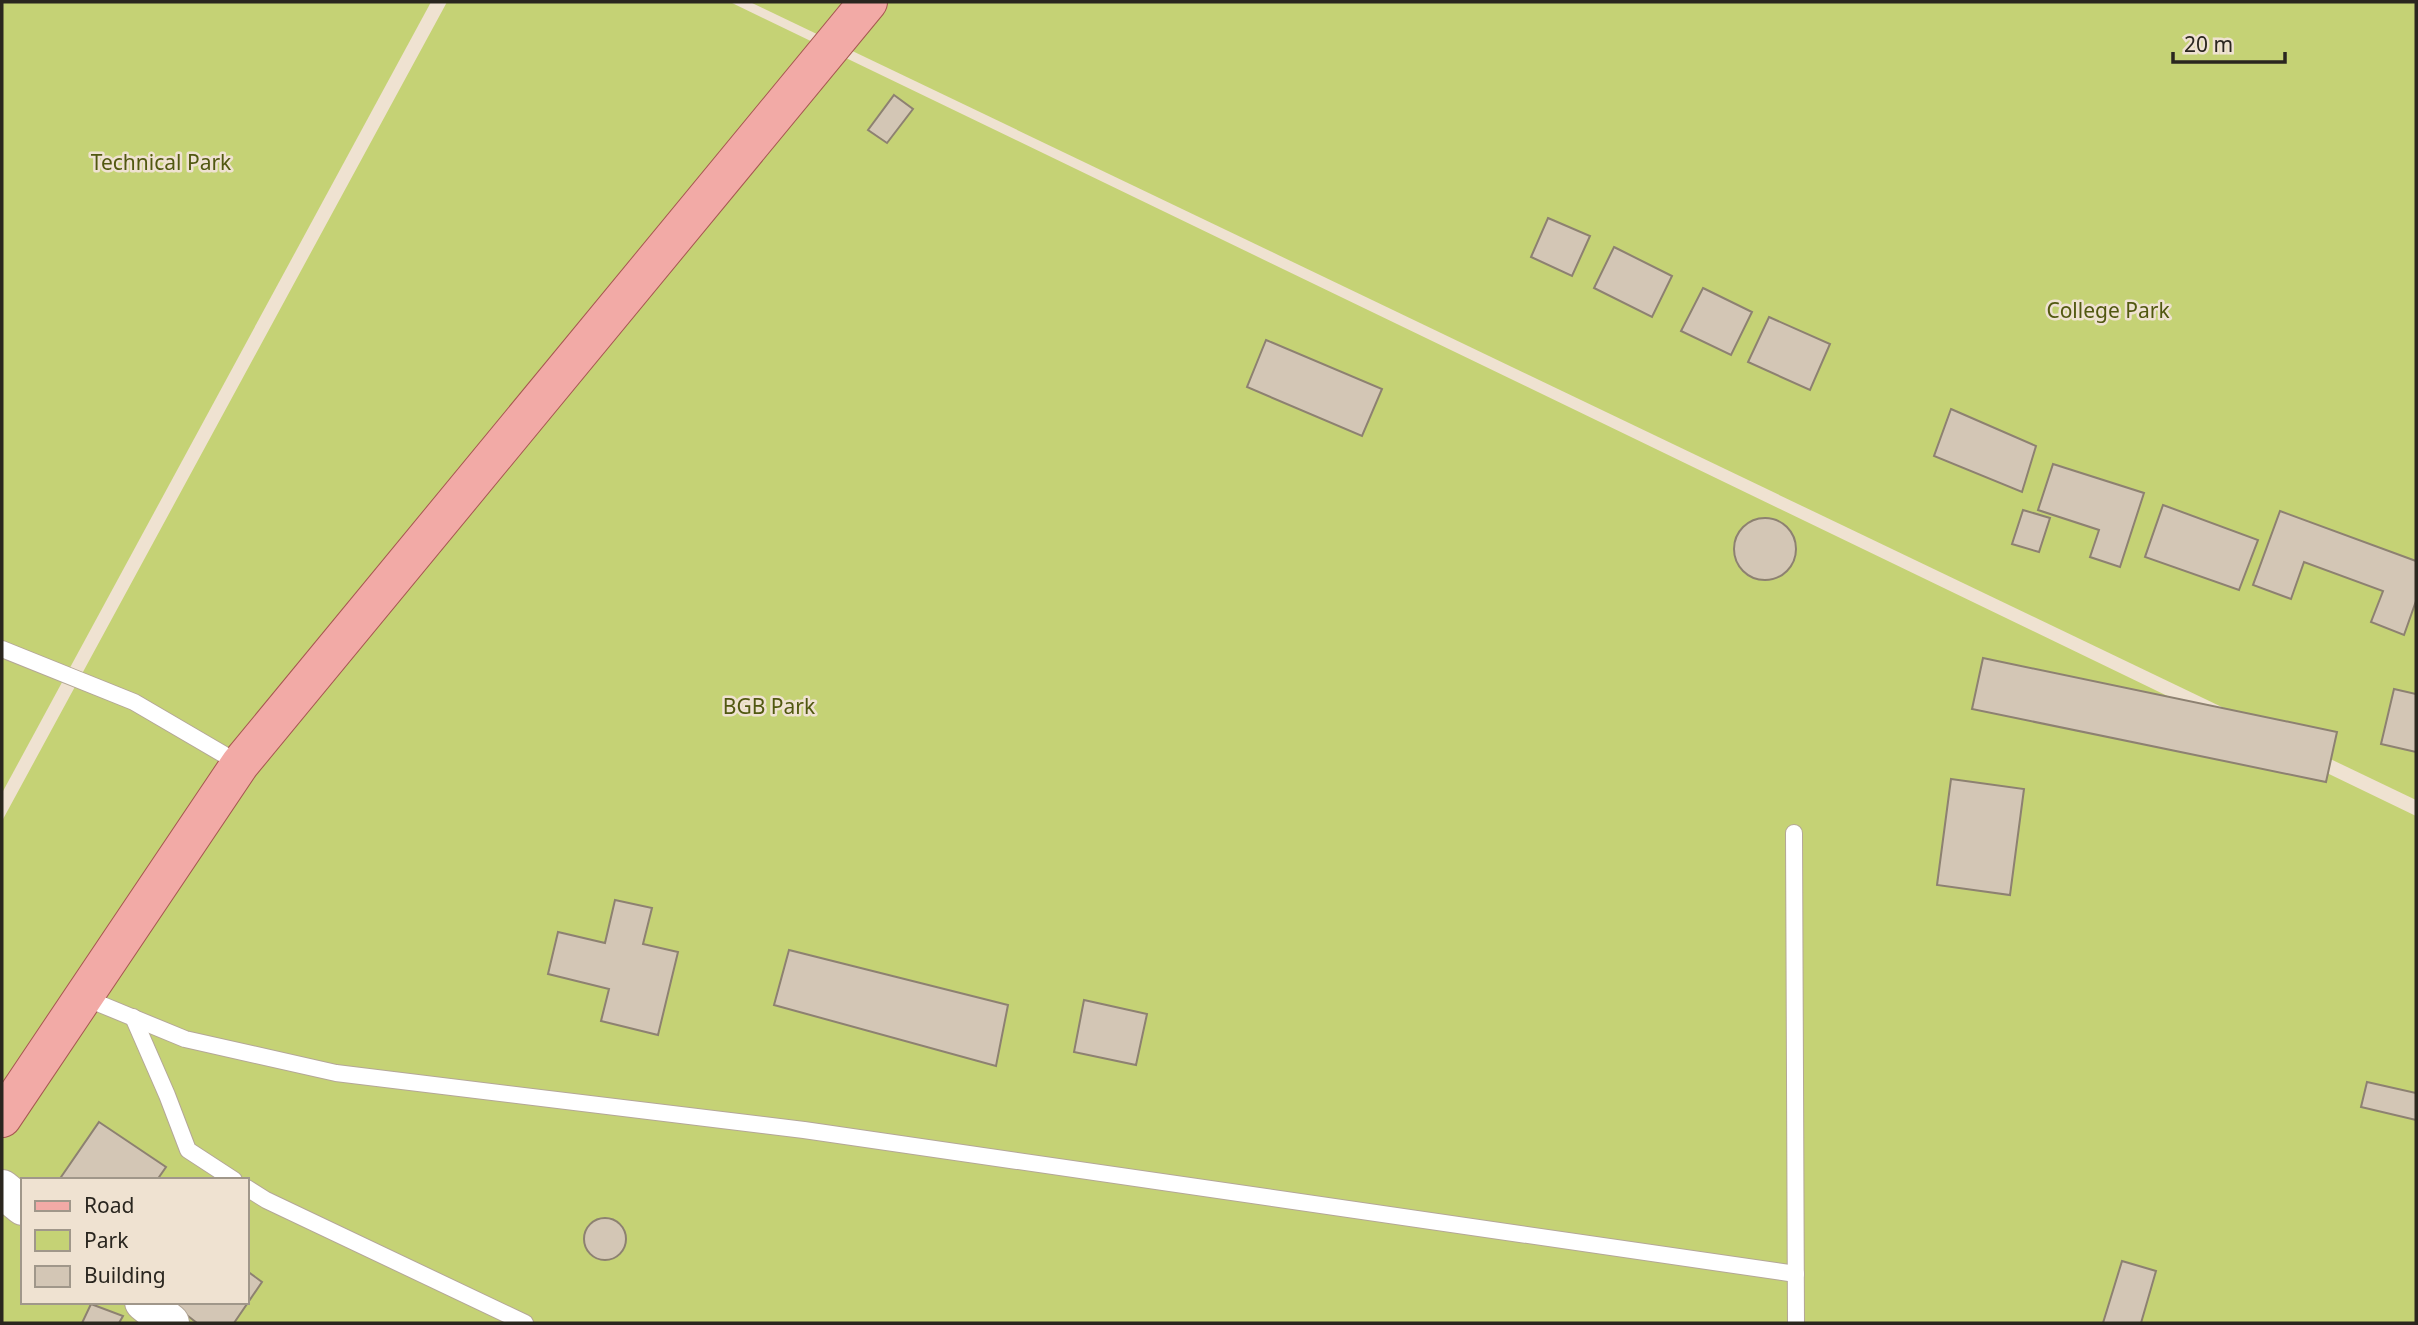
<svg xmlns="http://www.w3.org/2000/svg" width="2418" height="1325" viewBox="0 0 2418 1325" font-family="'Noto Sans',sans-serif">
  <rect width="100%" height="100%" fill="#efe2d1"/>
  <g fill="#c5d275" fill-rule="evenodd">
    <path d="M2,2H431L2,793Z"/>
    <path d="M447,2H730L2416,816V1323H2V821ZM23,1180H247V1302H23Z"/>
    <path d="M750,2H2416V800Z"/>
  </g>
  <g fill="#d3c6b5" stroke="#8d8171" stroke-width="2">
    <path d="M894,95L913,109L887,143L868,130Z"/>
    <path d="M1548,218L1590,236L1572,276L1531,257Z"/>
    <path d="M1614,247L1672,276L1652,317L1594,288Z"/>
    <path d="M1703,288L1752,312L1731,355L1681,331Z"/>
    <path d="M1769,317L1830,344L1810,390L1748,362Z"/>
    <path d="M1266,340L1382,389L1362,436L1247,387Z"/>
    <path d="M1951,409L2036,446L2022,492L1934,456Z"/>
    <path d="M2053,464L2144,493L2120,567L2090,557L2099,530L2038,510Z"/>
    <path d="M2163,505L2258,540L2239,590L2145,557Z"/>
    <path d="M2023,510L2050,518L2039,552L2012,544Z"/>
    <path d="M2280,511L2416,561V601L2404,635L2371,622L2383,591L2304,562L2291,599L2253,585Z"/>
    <circle cx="1765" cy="549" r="31"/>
    <path d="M1983,658L2337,732L2326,782L1972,709Z"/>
    <path d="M2394,689L2416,694V752L2381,744Z"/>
    <path d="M1951,779L2024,789L2010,895L1937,885Z"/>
    <path d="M615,900L652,908L643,944L678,952L658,1035L601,1021L609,989L548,974L558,932L605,943Z"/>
    <path d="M789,950L1008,1005L996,1066L774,1005Z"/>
    <path d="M1084,1000L1147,1014L1136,1065L1074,1052Z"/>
    <path d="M2367,1082L2416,1093V1120L2361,1107Z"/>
    <path d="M99,1122L166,1167L157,1180H59Z"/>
    <circle cx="605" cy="1239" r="21"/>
    <path d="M2122,1261L2156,1271L2141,1323H2103Z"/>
    <path d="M247,1271L262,1282L234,1323H197L170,1302H247Z"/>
    <path d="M91,1304L123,1316L119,1323H82Z"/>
  </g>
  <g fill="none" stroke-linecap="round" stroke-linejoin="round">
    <g stroke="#b4a797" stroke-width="18">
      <g id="service">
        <path d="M2,649L134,702L240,764"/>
        <path d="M1794,833L1796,1323"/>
        <path d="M83,997L185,1039L336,1073L804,1130L1796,1274"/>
        <path d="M133,1017L167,1095L188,1150L234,1180"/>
        <path d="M247,1188L266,1200L525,1323"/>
      </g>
    </g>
    <g stroke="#b4a797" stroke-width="40">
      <g id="tertiary">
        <path d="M2,1189L23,1206"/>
        <path d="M144,1302L170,1323"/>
      </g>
    </g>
    <g stroke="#a65750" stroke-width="40">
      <path id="primary" d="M2,1118L240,764L868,2"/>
    </g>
    <use href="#service" stroke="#fff" stroke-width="16"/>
    <use href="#tertiary" stroke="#fff" stroke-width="38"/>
    <use href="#primary" stroke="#f2aaa6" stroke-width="38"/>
  </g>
  <g text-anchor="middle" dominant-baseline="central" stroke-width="5" stroke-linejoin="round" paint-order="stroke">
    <g font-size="21" fill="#515810" stroke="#efe2d1">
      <text x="161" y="162">Technical Park</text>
      <text x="2108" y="310">College Park</text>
      <text x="769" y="706">BGB Park</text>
    </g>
  </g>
  <rect width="2418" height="1325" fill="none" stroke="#2a261f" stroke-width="7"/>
  <rect x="21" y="1178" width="228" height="126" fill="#efe2d1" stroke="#a0978a" stroke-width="2"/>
  <rect x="35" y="1201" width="35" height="10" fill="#f2aaa6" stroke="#a0978a" stroke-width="2"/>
  <text x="84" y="1213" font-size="21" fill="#2a261f">Road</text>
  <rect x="35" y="1230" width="35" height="21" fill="#c5d275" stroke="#a0978a" stroke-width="2"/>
  <text x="84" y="1248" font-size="21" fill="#2a261f">Park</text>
  <rect x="35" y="1266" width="35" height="21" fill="#d3c6b5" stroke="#a0978a" stroke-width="2"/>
  <text x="84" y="1283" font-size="21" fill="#2a261f">Building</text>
  <path d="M2173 52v10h112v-10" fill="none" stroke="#2a261f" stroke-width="3.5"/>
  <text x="2184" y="52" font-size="21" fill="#2a261f" stroke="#efe2d1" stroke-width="5" paint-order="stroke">20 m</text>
</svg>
